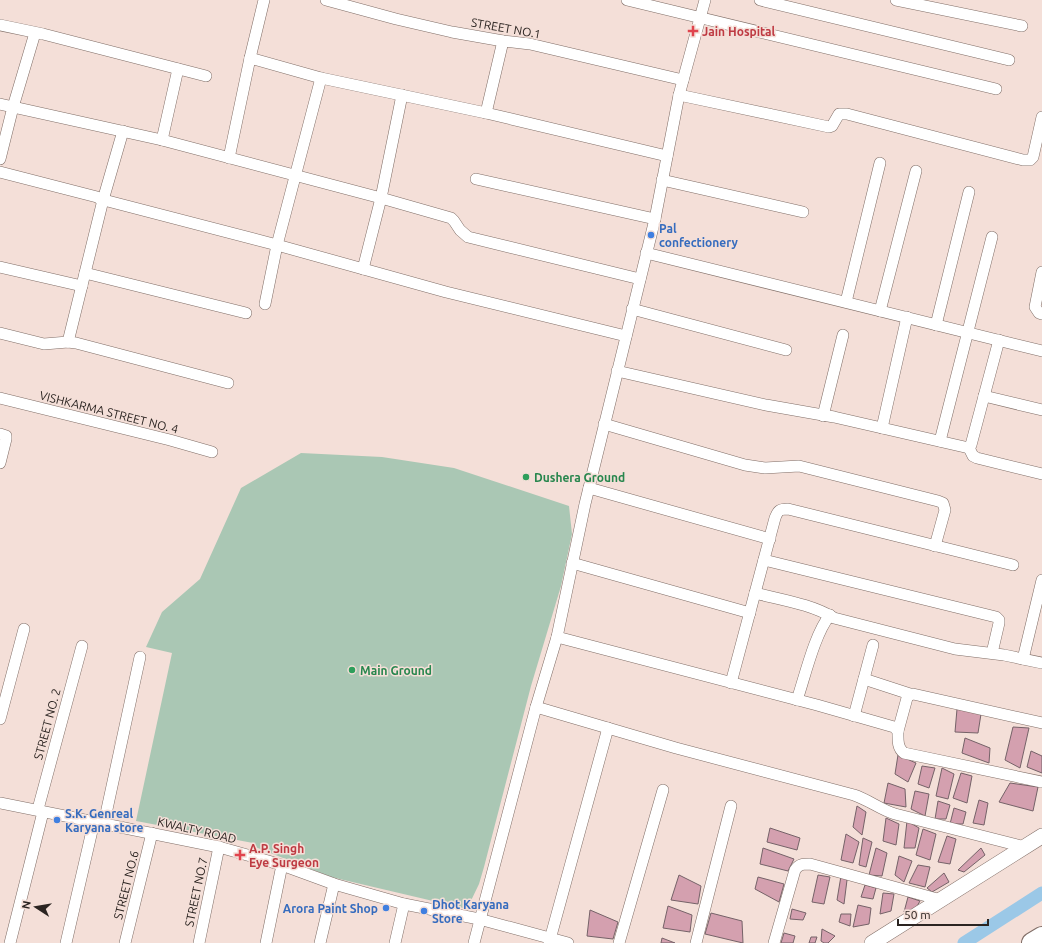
<svg xmlns="http://www.w3.org/2000/svg" width="1042" height="943" viewBox="0 0 1042 943" font-family="Ubuntu,sans-serif">
  <rect width="100%" height="100%" fill="#f4dfd8"/>
  <path fill="#aac7b4" d="M301,453L382,457L454,468L569,506L572,534L561,586L531,686L484,867L479,884L467,909L331,877L253,846V843L136,821L172,653L146,647L162,612L200,579L241,488Z"/>
  <g fill="none" stroke-linecap="round" stroke-linejoin="round">
    <path stroke="#9bc8e7" stroke-width="13" d="M964,943L1042,893"/>
  </g>
  <g fill="#d4a0af" stroke="#756268">
    <path d="M957,709L981,714L978,733L955,732Z"/>
    <path d="M1013,727L1029,728L1020,768L1005,760Z"/>
    <path d="M965,738L990,748L989,763L962,753Z"/>
    <path d="M1031,751L1042,756V773L1027,767Z"/>
    <path d="M898,755L916,763L908,782L895,774Z"/>
    <path d="M922,766L935,768L929,788L918,784Z"/>
    <path d="M942,768L954,774L948,799L936,796Z"/>
    <path d="M961,773L972,776L967,803L953,798Z"/>
    <path d="M888,783L905,789L906,807L884,803Z"/>
    <path d="M1010,783L1038,787L1033,811L999,802Z"/>
    <path d="M915,791L929,794L925,816L911,809Z"/>
    <path d="M979,800L988,803L984,825L973,823Z"/>
    <path d="M938,801L950,805L946,819H935Z"/>
    <path d="M857,806L866,812L862,835L853,827Z"/>
    <path d="M954,808L966,812L963,824H950Z"/>
    <path d="M886,818L899,824L896,845L883,841Z"/>
    <path d="M907,821L919,828L915,848H904Z"/>
    <path d="M770,828L800,838L797,850L767,842Z"/>
    <path d="M923,829L936,834L930,860L916,855Z"/>
    <path d="M846,834L859,842L853,863L841,860Z"/>
    <path d="M947,836L956,839L950,864L938,862Z"/>
    <path d="M863,838L872,842L866,867L859,865Z"/>
    <path d="M763,848L794,859L788,871L760,864Z"/>
    <path d="M876,848L887,853L882,876L869,875Z"/>
    <path d="M981,848L985,855L964,872L958,870Z"/>
    <path d="M899,856L912,861L904,882L895,875Z"/>
    <path d="M918,865L930,867L925,887L909,883Z"/>
    <path d="M944,873L949,882L932,892L927,888Z"/>
    <path d="M679,875L701,886L698,904L671,900Z"/>
    <path d="M818,875L830,877L824,904L812,902Z"/>
    <path d="M841,876L847,880L844,904L837,900Z"/>
    <path d="M758,877L784,884L779,902L755,889Z"/>
    <path d="M865,885L876,888L873,899L861,897Z"/>
    <path d="M883,893L894,894L891,911L880,914Z"/>
    <path d="M908,897L920,901L916,908L904,912Z"/>
    <path d="M858,905L871,908L869,924L853,927Z"/>
    <path d="M668,906L692,915L690,932L663,928Z"/>
    <path d="M792,909L806,913L803,920L790,919Z"/>
    <path d="M590,910L618,922L613,939L587,936Z"/>
    <path d="M711,913L742,921L743,943L705,934Z"/>
    <path d="M841,914H851L850,926L839,922Z"/>
    <path d="M822,929L835,936L828,943H824L821,941Z"/>
    <path d="M784,933L795,936L793,943H781Z"/>
    <path d="M811,937H817L815,943H809Z"/>
    <path d="M662,938L675,943H661Z"/>
  </g>
  <g fill="none" stroke-linecap="round" stroke-linejoin="round">
    <g stroke="#806e67" stroke-width="12">
      <g id="street">
        <path d="M326,0L396,19L452,32L503,41L530,44L683,80"/>
        <path d="M627,0L996,89"/>
        <path d="M760,0L1009,60"/>
        <path d="M896,0L1022,26"/>
        <path d="M0,25L43,34L206,76"/>
        <path d="M250,58L321,78L486,113L667,156"/>
        <path d="M679,95L829,127L832,126L839,114H847L1023,160H1030L1033,157L1042,117"/>
        <path d="M0,104L162,140L381,198L451,218L454,221L460,230L468,237L640,279"/>
        <path d="M486,113L503,41"/>
        <path d="M162,140L178,69"/>
        <path d="M229,158L250,58L264,0"/>
        <path d="M0,159L13,107L35,33"/>
        <path d="M0,172L97,197L100,199L277,245L446,292L626,336"/>
        <path d="M476,179L655,219"/>
        <path d="M662,180L803,212"/>
        <path d="M646,253L1042,351"/>
        <path d="M0,267L82,286"/>
        <path d="M363,269L381,198L402,95"/>
        <path d="M1042,272L1035,307L1039,313L1042,314"/>
        <path d="M85,273L246,313"/>
        <path d="M846,302L880,163"/>
        <path d="M265,304L277,245L321,78"/>
        <path d="M632,309L786,350"/>
        <path d="M880,311L916,171"/>
        <path d="M936,325L969,192"/>
        <path d="M0,333L44,344L68,342L76,343L228,383"/>
        <path d="M68,342L103,200L123,131"/>
        <path d="M617,371L766,405L834,417L969,448L971,445L999,340"/>
        <path d="M984,396L1042,410"/>
        <path d="M0,398L170,440L212,452"/>
        <path d="M823,416L843,335"/>
        <path d="M604,424L745,465L765,468L799,466L938,501L943,503L945,510L935,546"/>
        <path d="M882,428L907,317"/>
        <path d="M0,434L6,436V439L0,463"/>
        <path d="M940,441L992,237"/>
        <path d="M969,448L973,456L977,458L1042,474"/>
        <path d="M589,488L770,539"/>
        <path d="M764,560L996,617L999,620V623L992,653"/>
        <path d="M572,563L750,613"/>
        <path d="M755,593C782,600 811,604 834,618L955,649L1004,655L1042,663"/>
        <path d="M557,637L817,705L894,727L898,731C898,739 897,748 904,753L1042,782"/>
        <path d="M1023,659L1042,580"/>
        <path d="M864,679L910,694"/>
        <path d="M731,683L775,518C778,510 780,509 788,509L1013,565"/>
        <path d="M797,700C805,676 815,633 830,615"/>
        <path d="M536,707L676,748L854,795C869,800 881,810 895,814L1025,847"/>
        <path d="M854,716L873,645"/>
        <path d="M0,719L24,629"/>
        <path d="M898,731L907,698L908,696L913,694L1042,723"/>
        <path d="M0,803L219,847L282,865L334,884L404,904L479,919L568,943"/>
        <path d="M38,809L82,646"/>
        <path d="M104,823L140,657"/>
        <path d="M10,943L43,812"/>
        <path d="M66,943L94,822"/>
        <path d="M125,943L152,833"/>
        <path d="M199,943L219,847"/>
        <path d="M266,943L282,865"/>
        <path d="M320,943L334,884"/>
        <path d="M395,943L404,904"/>
        <path d="M474,943L536,707L557,637L585,504L655,219L679,95L705,0"/>
        <path d="M549,943L608,728"/>
        <path d="M619,943L663,790"/>
        <path d="M696,943L731,806"/>
        <path d="M774,943L795,870C799,864 803,864 810,864L941,900"/>
      </g>
    </g>
    <g stroke="#806e67" stroke-width="16">
      <path id="secondary" d="M872,943L1042,836"/>
    </g>
    <g stroke="#806e67" stroke-width="22">
      <path id="highway" d="M1032,943L1042,937"/>
    </g>
    <use href="#street" stroke="#fff" stroke-width="11"/>
    <use href="#secondary" stroke="#fff" stroke-width="15"/>
    <use href="#highway" stroke="#fff" stroke-width="20"/>
  </g>
  <g fill="#e0444e" stroke="#f4dfd8" stroke-width="1.5">
    <path d="M691 25h4v4h4v4h-4v4h-4v-4h-4v-4h4z"/>
    <path d="M238 849h4v4h4v4h-4v4h-4v-4h-4v-4h4z"/>
  </g>
  <g fill="#3f7fe0" stroke="#f4dfd8" stroke-width="1.5">
    <circle cx="651" cy="235" r="4"/>
    <circle cx="57" cy="820" r="4"/>
    <circle cx="386" cy="908" r="4"/>
    <circle cx="424" cy="911" r="4"/>
  </g>
  <g fill="#2e9e5b" stroke="#f4dfd8" stroke-width="1.5">
    <circle cx="526" cy="477" r="4"/>
    <circle cx="352" cy="670" r="4"/>
  </g>
  <g text-anchor="middle" dominant-baseline="central" stroke-width="3" stroke-linejoin="round" paint-order="stroke">
    <g font-size="12" fill="#2b2421" stroke="#f4dfd8">
      <text transform="translate(506 28) rotate(10)">STREET NO.1</text>
      <text transform="translate(109 412) rotate(14)">VISHKARMA STREET NO. 4</text>
      <text transform="translate(47 724) rotate(-75)">STREET NO. 2</text>
      <text transform="translate(197 830) rotate(13)">KWALTY ROAD</text>
      <text transform="translate(126 885) rotate(-76)">STREET NO.6</text>
      <text transform="translate(196 892) rotate(-78)">STREET NO.7</text>
    </g>
    <g font-size="12" font-weight="bold" fill="#be3a42" stroke="#f4dfd8" text-anchor="start">
      <text x="702" y="31">Jain Hospital</text>
      <text x="249" y="848">A.P. Singh<tspan x="249" dy="14">Eye Surgeon</tspan></text>
    </g>
    <g font-size="12" font-weight="bold" fill="#366cbe" stroke="#f4dfd8" text-anchor="start">
      <text x="659" y="228">Pal<tspan x="659" dy="14">confectionery</tspan></text>
      <text x="65" y="813">S.K. Genreal<tspan x="65" dy="14">Karyana store</tspan></text>
      <text x="432" y="904">Dhot Karyana<tspan x="432" dy="14">Store</tspan></text>
      <text x="378" y="908" text-anchor="end">Arora Paint Shop</text>
    </g>
    <g font-size="12" font-weight="bold" fill="#27864d" stroke="#f4dfd8" text-anchor="start">
      <text x="534" y="477">Dushera Ground</text>
      <text x="360" y="670">Main Ground</text>
    </g>
  </g>
  <g transform="translate(36 907) rotate(282)" stroke="#f4dfd8" stroke-width="3" paint-order="stroke">
  <path d="M0-3L7 15L0 10L-7 15Z" fill="#2b2421"/>
  <text y="-6" font-size="11" font-weight="bold" text-anchor="middle" fill="#2b2421">N</text>
  </g>
  <path d="M898 919v6h90v-6" fill="none" stroke="#2b2421" stroke-width="2"/>
  <text x="904" y="919" font-size="12" fill="#2b2421" stroke="#f4dfd8" stroke-width="3" paint-order="stroke">50 m</text>
</svg>
